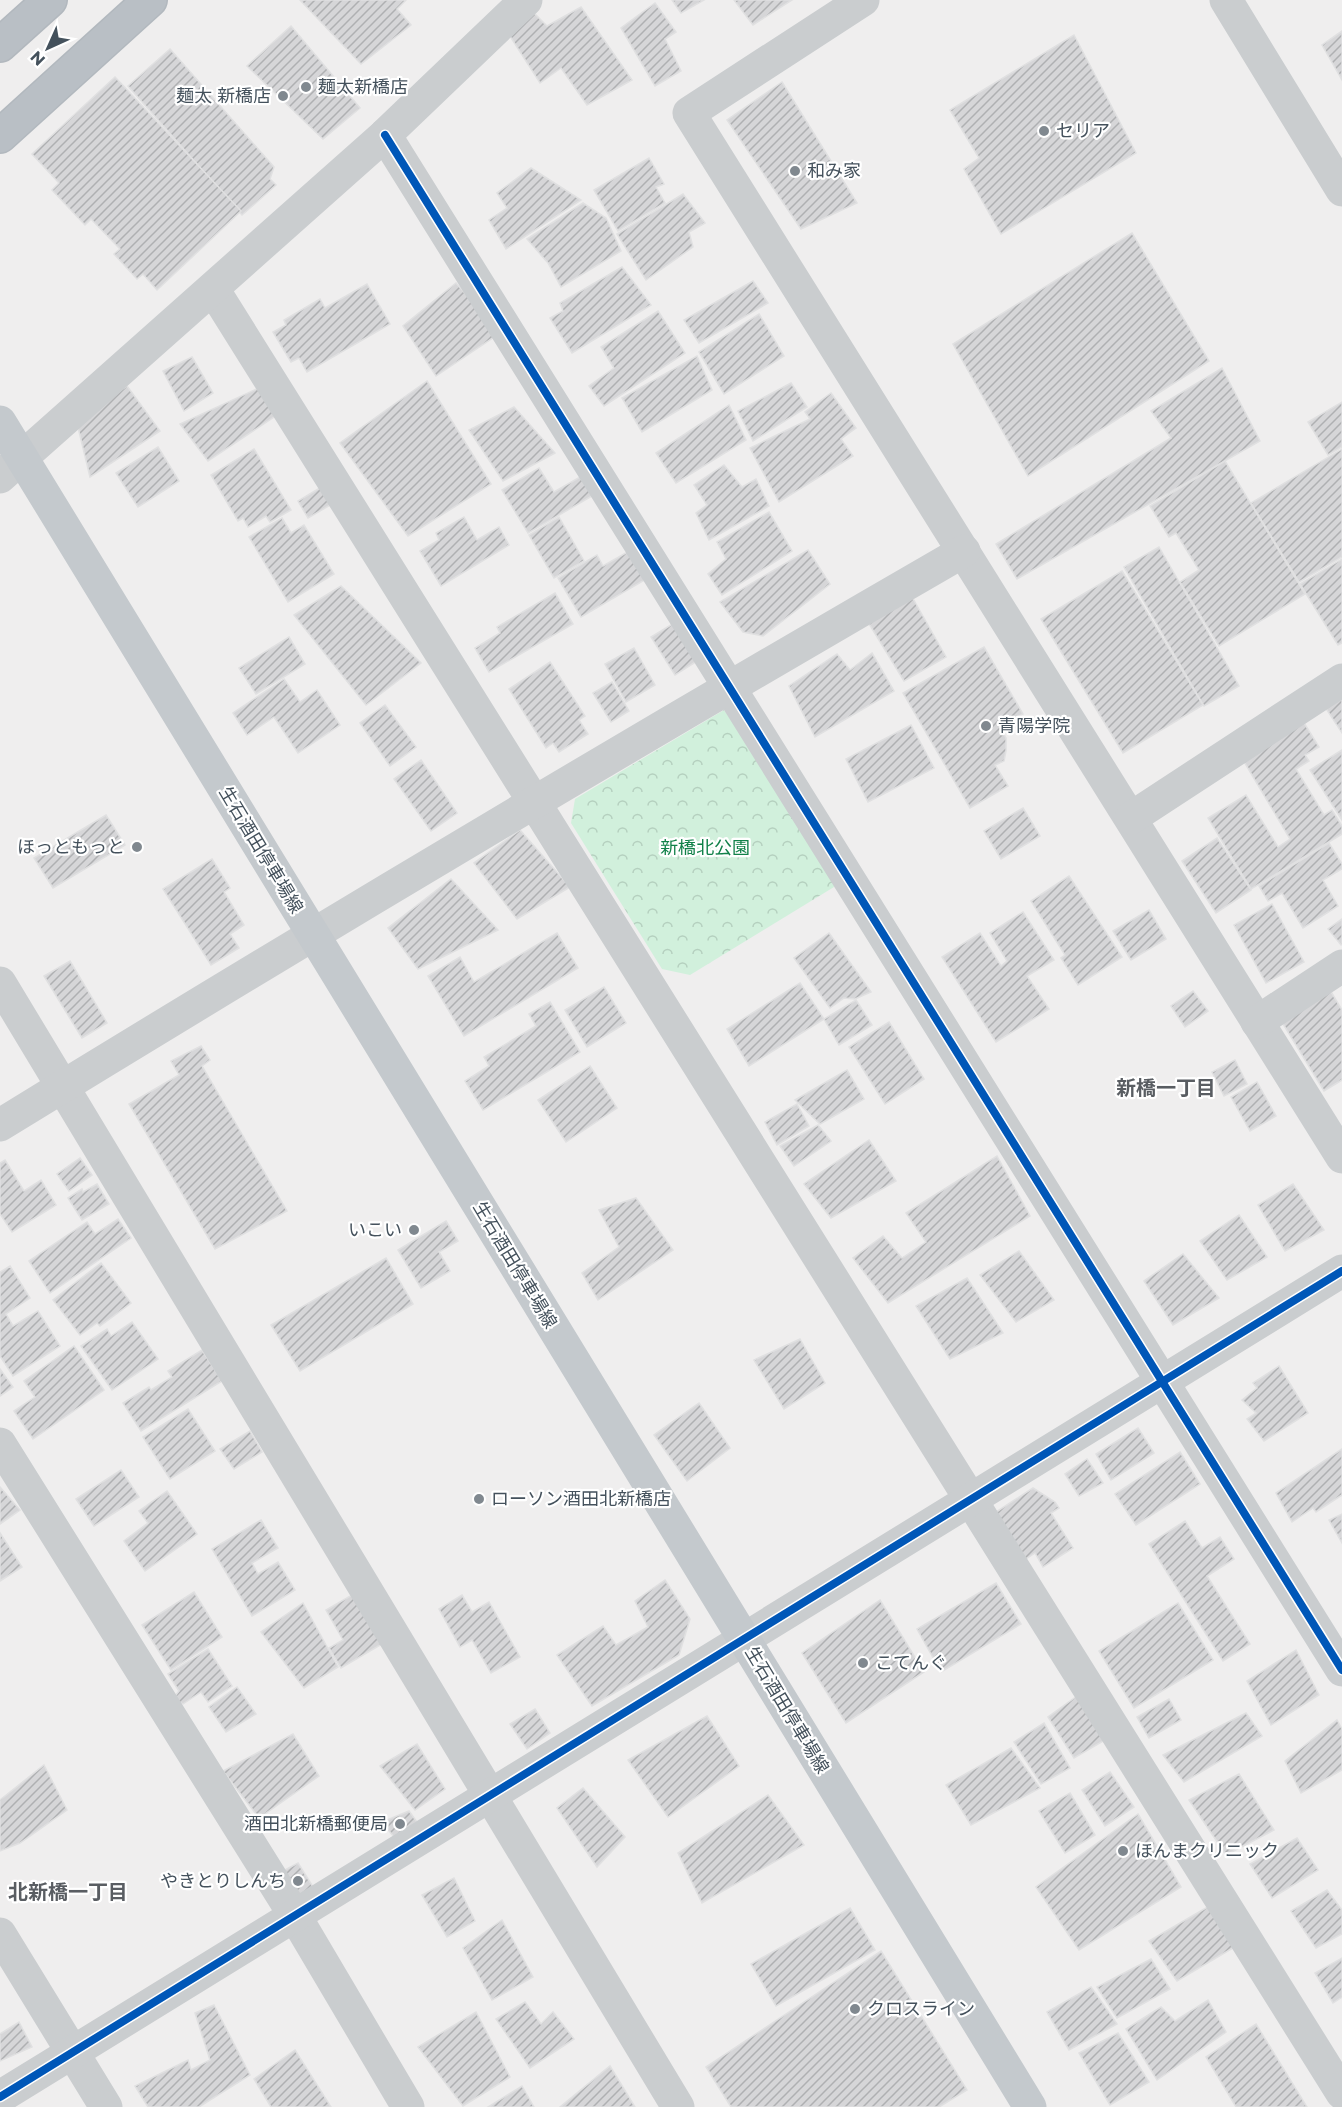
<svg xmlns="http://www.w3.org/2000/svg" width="1342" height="2107" viewBox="0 0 1342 2107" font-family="Montserrat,'Noto Sans JP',sans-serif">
  <defs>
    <pattern id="park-crowns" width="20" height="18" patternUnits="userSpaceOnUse" patternTransform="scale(1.5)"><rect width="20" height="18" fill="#d1f0dc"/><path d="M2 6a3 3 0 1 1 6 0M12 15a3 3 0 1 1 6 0" fill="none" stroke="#b5d0bf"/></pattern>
    <pattern id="building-hatch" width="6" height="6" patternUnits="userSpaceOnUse" patternTransform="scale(1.5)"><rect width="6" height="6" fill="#d6d6d8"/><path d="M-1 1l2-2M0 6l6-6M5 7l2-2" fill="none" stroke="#afb0b2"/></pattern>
  </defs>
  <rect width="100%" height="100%" fill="#efeeee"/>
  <path fill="url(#park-crowns)" d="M724,710L836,870L834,887L690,975L662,969L571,823L575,799Z"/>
  <g fill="url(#building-hatch)" stroke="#e0e0e1" stroke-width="1.5">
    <path d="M300,0H406L397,9L411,25L361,64Z"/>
    <path d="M672,0H704L681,13Z"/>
    <path d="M734,0H792L753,25Z"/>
    <path d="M655,3L676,32L665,39L681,71L655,86L621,28Z"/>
    <path d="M581,7L632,80L587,105L561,68L540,83L504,27L531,10L547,26Z"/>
    <path d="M291,26L360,108L323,139L247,66Z"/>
    <path d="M1342,31V80L1322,45Z"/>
    <path d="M1074,35L1136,153L1001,234L964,169L979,158L950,110Z"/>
    <path d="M170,49L274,167L270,179L276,185L242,215L128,86Z"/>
    <path d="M115,77L241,211L157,290L143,274L137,279L114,254L120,249L91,219L85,225L52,190L59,183L32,154Z"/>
    <path d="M782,82L857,203L801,229L727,120Z"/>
    <path d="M649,158L664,184L656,187L665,203L618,231L594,190Z"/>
    <path d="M531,168L581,200L506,249L489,220L507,208L497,193Z"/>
    <path d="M683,194L705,223L689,232L693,247L646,280L617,234Z"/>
    <path d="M583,203L606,218L621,251L561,287L548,263L527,239Z"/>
    <path d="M1132,233L1209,361L1028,476L953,344Z"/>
    <path d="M622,267L651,305L572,353L550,318L563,311L560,303Z"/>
    <path d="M753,281L768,303L699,343L684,320Z"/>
    <path d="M456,283L500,333L436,376L403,326Z"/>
    <path d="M367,284L390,324L307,372L299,358L291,362L273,332L286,325L284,320L320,299L325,308Z"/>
    <path d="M658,311L685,353L604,406L589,386L614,368L601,347Z"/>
    <path d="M759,314L784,356L724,394L699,352Z"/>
    <path d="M697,356L712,390L642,432L622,398Z"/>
    <path d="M192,357L213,393L184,411L163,371Z"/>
    <path d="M1222,368L1260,441L1017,579L996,544L1171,438L1151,411Z"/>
    <path d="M427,381L491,484L408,536L340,443Z"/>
    <path d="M791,383L807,407L753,441L738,411Z"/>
    <path d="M127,386L160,431L90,477L76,419Z"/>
    <path d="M263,386L280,413L208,461L180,424Z"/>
    <path d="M831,393L856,428L841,439L853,456L779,502L750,448L810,419L805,412Z"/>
    <path d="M1342,402V447L1328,455L1308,422Z"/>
    <path d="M729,405L746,440L676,483L656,453Z"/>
    <path d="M514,407L555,453L503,481L469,430Z"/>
    <path d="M158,447L179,481L138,507L116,473Z"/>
    <path d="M254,449L291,510L270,522L266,516L248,527L243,518L238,521L211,475Z"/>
    <path d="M1342,449V557L1299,582L1251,503Z"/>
    <path d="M1225,461L1305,594L1219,646L1180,582L1199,570L1176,533L1169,537L1150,506Z"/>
    <path d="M724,465L742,487L756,479L769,506L709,540L696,513L707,505L694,485Z"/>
    <path d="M539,468L554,492L580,477L592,496L528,533L502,490Z"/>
    <path d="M333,480L344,497L308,518L298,501Z"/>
    <path d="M769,512L792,551L722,595L708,574L726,559L717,542Z"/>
    <path d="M464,517L477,540L499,527L509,545L441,586L420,551L439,540L436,533Z"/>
    <path d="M559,517L584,561L554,578L529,535Z"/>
    <path d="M282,518L291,533L304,525L334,574L288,602L249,537Z"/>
    <path d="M1159,547L1239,686L1204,706L1124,567Z"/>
    <path d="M631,550L648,578L581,617L558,578L597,555L603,566Z"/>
    <path d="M808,550L830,584L763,636L743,632L720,602Z"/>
    <path d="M1342,559V643L1338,645L1300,584Z"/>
    <path d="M1122,571L1203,705L1123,753L1041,619Z"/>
    <path d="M341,586L421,663L366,705L294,615Z"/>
    <path d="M907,588L946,657L904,681L863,614Z"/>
    <path d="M555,593L573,624L489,672L475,648L500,633L497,627Z"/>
    <path d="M679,620L702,658L675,675L651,637Z"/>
    <path d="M289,637L305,664L256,694L239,668Z"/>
    <path d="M984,647L1023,714L1000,727L1006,738V751L1004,761L995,765L1008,786L970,808L903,693Z"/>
    <path d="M634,648L655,685L626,702L605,664Z"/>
    <path d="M872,653L894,691L815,737L789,686L837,654L850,670Z"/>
    <path d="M550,662L585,716L579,720L588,734L559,752L553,743L546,748L509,689Z"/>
    <path d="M284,679L300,702L317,690L340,725L298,753L274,717L247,735L233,713Z"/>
    <path d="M612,682L629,711L611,722L593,693Z"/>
    <path d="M1342,692V733L1323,704Z"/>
    <path d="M385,705L416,747L390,766L360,723Z"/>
    <path d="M1301,718L1319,747L1305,755L1309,761L1296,769L1324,815L1332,810L1342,826V834L1251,889L1208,818L1246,795L1278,847L1290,839L1243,760Z"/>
    <path d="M911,725L934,768L868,802L846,759Z"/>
    <path d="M1342,750V820L1310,770Z"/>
    <path d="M421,760L457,813L431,831L394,779Z"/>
    <path d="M1023,808L1040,836L1001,859L984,831Z"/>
    <path d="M106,815L125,845L53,888L34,858Z"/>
    <path d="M520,830L570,887L517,919L474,863Z"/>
    <path d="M1217,838L1251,890L1216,913L1182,861Z"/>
    <path d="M1329,843L1342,864V869L1323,880L1338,906L1303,928L1282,893L1268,901L1259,886Z"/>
    <path d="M212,859L230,888L224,892L244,925L230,934L239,948L211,965L163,889Z"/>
    <path d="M1069,876L1122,957L1078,985L1061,958L1065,955L1031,901Z"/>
    <path d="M451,879L498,930L418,969L388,928Z"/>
    <path d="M1272,904L1304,962L1266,983L1234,925Z"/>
    <path d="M1149,910L1166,939L1131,960L1113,931Z"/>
    <path d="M1023,912L1054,960L1027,976L1049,1009L996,1042L942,957L980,933L1001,966L1007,961L990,933Z"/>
    <path d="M1342,919V944L1341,945L1328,929Z"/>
    <path d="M557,933L578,968L464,1036L428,976L460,957L474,982Z"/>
    <path d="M829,933L871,992L855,999L844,998L830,1008L794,958Z"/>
    <path d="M70,961L107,1023L82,1038L44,976Z"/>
    <path d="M800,983L824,1019L749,1066L727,1029Z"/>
    <path d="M604,987L626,1023L587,1047L565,1010Z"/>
    <path d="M1330,990L1342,1010V1080L1324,1091L1280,1019Z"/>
    <path d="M1193,991L1208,1011L1185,1027L1171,1006Z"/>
    <path d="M856,1000L872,1025L839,1045L824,1019Z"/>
    <path d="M550,1002L580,1052L483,1110L465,1081L489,1066L484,1057L536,1026L529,1014Z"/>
    <path d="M889,1022L924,1079L885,1104L849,1047Z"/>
    <path d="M201,1046L210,1060L202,1066L287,1211L215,1249L129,1104L179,1075L171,1061Z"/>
    <path d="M1235,1060L1247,1084L1224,1096L1212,1072Z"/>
    <path d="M590,1066L617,1108L566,1142L538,1100Z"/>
    <path d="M847,1070L864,1099L820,1124L795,1100Z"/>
    <path d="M1257,1082L1276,1116L1250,1131L1231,1097Z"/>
    <path d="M797,1104L809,1126L777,1145L765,1122Z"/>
    <path d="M818,1125L831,1141L794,1166L780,1146Z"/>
    <path d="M869,1140L896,1181L831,1218L804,1184Z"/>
    <path d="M997,1156L1030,1216L888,1303L853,1258L883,1236L902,1258L926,1242L906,1213Z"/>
    <path d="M80,1158L92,1175L69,1191L57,1174Z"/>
    <path d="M5,1160L24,1191L41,1180L56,1205L12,1232L0,1214V1163Z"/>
    <path d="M97,1184L109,1204L82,1220L68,1198L82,1189L83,1192Z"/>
    <path d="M1293,1184L1324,1230L1285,1251L1258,1205Z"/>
    <path d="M636,1198L673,1250L598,1300L582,1273L619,1247L599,1210Z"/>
    <path d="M1239,1215L1267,1257L1227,1280L1200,1241Z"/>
    <path d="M118,1219L131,1238L50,1293L29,1261L87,1222L95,1234Z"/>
    <path d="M446,1221L458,1241L439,1252L450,1271L421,1288L398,1250Z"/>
    <path d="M1019,1251L1054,1300L1016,1322L980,1275Z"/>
    <path d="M1183,1254L1219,1298L1173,1325L1144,1281Z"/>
    <path d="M386,1258L413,1304L300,1371L271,1325Z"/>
    <path d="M101,1263L131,1303L100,1326L97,1323L80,1335L53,1300Z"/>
    <path d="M10,1266L30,1298L6,1314L13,1326L38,1311L60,1346L13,1376L0,1356V1272Z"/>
    <path d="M967,1278L1003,1333L950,1359L916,1306Z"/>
    <path d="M132,1322L158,1359L112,1390L81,1346L107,1329L111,1336Z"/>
    <path d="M800,1339L825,1383L784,1409L754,1360Z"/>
    <path d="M74,1346L104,1390L33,1439L14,1411L35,1397L24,1381Z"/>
    <path d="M202,1350L222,1381L141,1431L123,1403L149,1387L151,1390L172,1377L168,1371Z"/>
    <path d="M1279,1366L1308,1413L1264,1441L1247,1419L1256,1413L1242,1400L1257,1388L1253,1383Z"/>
    <path d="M0,1369L13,1387L0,1396Z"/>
    <path d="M699,1403L730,1448L687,1481L654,1435Z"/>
    <path d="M188,1409L215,1451L170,1479L143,1437Z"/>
    <path d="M1138,1428L1154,1453L1111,1480L1096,1454Z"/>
    <path d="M250,1431L262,1452L234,1469L220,1449Z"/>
    <path d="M1342,1449V1495L1316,1512L1313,1508L1292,1522L1276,1493Z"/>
    <path d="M1180,1452L1200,1484L1136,1525L1115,1494Z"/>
    <path d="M1087,1459L1103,1483L1079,1496L1065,1474Z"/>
    <path d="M121,1470L139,1497L94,1526L76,1499Z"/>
    <path d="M0,1487L20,1510L0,1524Z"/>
    <path d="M1033,1488L1055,1502L1059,1508L1051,1513L1073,1548L1043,1567L1035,1553L1026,1559L996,1512Z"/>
    <path d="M167,1491L197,1534L145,1571L124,1541L148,1523L139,1511Z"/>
    <path d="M1342,1514V1543L1329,1520Z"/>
    <path d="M261,1520L278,1548L252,1563L258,1574L278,1562L295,1590L252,1616L212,1549Z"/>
    <path d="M1185,1521L1202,1548L1220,1537L1234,1559L1207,1576L1250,1644L1223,1661L1149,1544Z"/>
    <path d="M0,1533L22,1567L0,1581Z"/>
    <path d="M665,1580L690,1619L679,1655L592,1706L557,1655L603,1626L616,1645L648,1627L635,1601Z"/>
    <path d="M996,1583L1021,1624L941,1672L917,1629Z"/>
    <path d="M194,1592L222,1637L171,1670L142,1625Z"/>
    <path d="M352,1595L382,1644L341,1668L329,1648L343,1640L326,1610Z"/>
    <path d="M462,1595L472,1612L489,1602L520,1657L491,1673L472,1640L460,1647L439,1609Z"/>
    <path d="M880,1600L924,1672L846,1723L802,1653Z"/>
    <path d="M303,1603L338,1667L304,1688L261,1632Z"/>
    <path d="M1178,1603L1213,1660L1134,1708L1099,1651Z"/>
    <path d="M208,1649L232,1686L208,1702L201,1692L183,1704L173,1699L179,1691L168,1674Z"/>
    <path d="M1296,1650L1319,1695L1271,1725L1247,1681Z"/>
    <path d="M237,1687L256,1714L226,1732L209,1707Z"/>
    <path d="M1077,1696L1105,1740L1074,1758L1048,1717Z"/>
    <path d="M1169,1699L1181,1720L1149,1738L1137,1717Z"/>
    <path d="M535,1709L550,1733L527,1749L510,1724Z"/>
    <path d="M1246,1713L1262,1736L1184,1782L1163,1755Z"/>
    <path d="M707,1716L739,1766L668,1817L628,1760Z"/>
    <path d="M1337,1720L1342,1729V1770L1301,1793L1285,1761Z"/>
    <path d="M1044,1723L1070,1768L1041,1784L1014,1742Z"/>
    <path d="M293,1734L319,1776L259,1818L223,1771Z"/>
    <path d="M417,1744L445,1789L415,1810L380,1766Z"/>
    <path d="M1011,1748L1040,1788L971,1825L946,1785Z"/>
    <path d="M44,1765L67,1810L20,1843L0,1851V1800Z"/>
    <path d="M1110,1772L1134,1807L1105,1826L1082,1790Z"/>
    <path d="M1239,1774L1274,1830L1226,1855L1189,1800Z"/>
    <path d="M583,1788L625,1837L597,1867L557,1808Z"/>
    <path d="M1070,1793L1095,1835L1065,1853L1039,1811Z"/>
    <path d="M768,1795L804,1845L702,1903L678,1853Z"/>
    <path d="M409,1811L417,1822L394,1837L382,1822Z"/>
    <path d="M1138,1814L1181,1887L1079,1950L1036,1887Z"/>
    <path d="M1297,1838L1318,1870L1272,1898L1250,1864Z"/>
    <path d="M298,1863L315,1890L297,1901L281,1872Z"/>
    <path d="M454,1878L475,1921L447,1937L422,1895Z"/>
    <path d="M1327,1890L1342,1910V1934L1316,1948L1291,1911Z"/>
    <path d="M1211,1905L1238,1945L1177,1981L1149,1941Z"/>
    <path d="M850,1908L875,1950L776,2006L751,1964Z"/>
    <path d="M502,1920L533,1977L492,2000L463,1948Z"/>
    <path d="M881,1951L967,2090L939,2107H731L706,2067Z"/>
    <path d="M1342,1958V1997L1333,2003L1315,1973Z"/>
    <path d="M1151,1959L1170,1989L1117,2018L1097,1987Z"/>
    <path d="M1091,1987L1117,2024L1069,2050L1047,2012Z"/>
    <path d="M1208,2000L1226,2032L1157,2080L1126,2029L1161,2007L1175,2021Z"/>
    <path d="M525,2002L541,2024L553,2012L574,2039L530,2068L496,2019Z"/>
    <path d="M214,2005L250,2075L199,2107H148L135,2086L188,2060L191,2070L210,2060L195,2013Z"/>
    <path d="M476,2012L510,2077L463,2106L418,2047Z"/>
    <path d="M19,2022L32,2047L0,2061V2034Z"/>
    <path d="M1256,2024L1307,2107H1236L1206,2057Z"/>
    <path d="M1118,2033L1149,2082L1110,2105L1079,2053Z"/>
    <path d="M295,2050L331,2107H271L254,2079Z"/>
    <path d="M610,2066L635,2107H560Z"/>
    <path d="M522,2086L534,2107H488Z"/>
  </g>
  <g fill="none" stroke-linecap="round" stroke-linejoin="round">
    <g stroke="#b2b8be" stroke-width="36">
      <g id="highway">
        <path d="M0,45L50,0"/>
        <path d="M0,136L150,0"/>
      </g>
    </g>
    <g stroke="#cacdcf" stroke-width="33">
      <path d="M863,0L689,113L1342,1157"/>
      <path d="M1226,0L1342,190"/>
      <path d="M385,135L1342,1670"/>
      <path d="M213,289L1342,2093"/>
      <path d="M0,477L385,135L526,0"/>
      <path d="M1131,818L1342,680"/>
      <path d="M0,983L678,2107"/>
      <path d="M1257,1022L1342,966"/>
      <path d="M0,1125C319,929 640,738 964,551"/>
      <path d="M0,1444L295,1916L408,2107"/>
      <path d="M0,1934L106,2107"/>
      <path d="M0,2097L1342,1271"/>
    </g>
    <path stroke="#c4c9cd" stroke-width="33" d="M0,422L1030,2107"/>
    <use href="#highway" stroke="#b9bfc5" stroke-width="33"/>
    <g stroke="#fff" stroke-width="11">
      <g id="cycleway">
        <path d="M385,135L1342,1670"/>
        <path d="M0,2097L1342,1271"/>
      </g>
    </g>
    <use href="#cycleway" stroke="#0057b8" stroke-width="8"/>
  </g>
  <g fill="#80888f" stroke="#fff" stroke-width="2">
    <circle cx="306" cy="87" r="6"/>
    <circle cx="283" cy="96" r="6"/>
    <circle cx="1044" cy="131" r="6"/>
    <circle cx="795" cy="171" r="6"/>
    <circle cx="986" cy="726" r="6"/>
    <circle cx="137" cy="847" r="6"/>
    <circle cx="414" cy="1230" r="6"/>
    <circle cx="479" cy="1499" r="6"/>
    <circle cx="863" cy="1663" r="6"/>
    <circle cx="400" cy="1824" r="6"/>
    <circle cx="1123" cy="1851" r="6"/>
    <circle cx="298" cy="1881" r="6"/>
    <circle cx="855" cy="2009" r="6"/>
  </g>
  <g text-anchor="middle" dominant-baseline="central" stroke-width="4.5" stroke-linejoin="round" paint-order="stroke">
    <g font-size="18" fill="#44515c" stroke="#fff" text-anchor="start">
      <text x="318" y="87">麺太新橋店</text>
      <text x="271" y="96" text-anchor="end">麺太 新橋店</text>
      <text x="1056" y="131">セリア</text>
      <text x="807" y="171">和み家</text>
      <text x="998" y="726">青陽学院</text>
      <text x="125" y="847" text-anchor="end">ほっともっと</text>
      <text x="402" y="1230" text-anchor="end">いこい</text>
      <text x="491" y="1499">ローソン酒田北新橋店</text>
      <text x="875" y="1663">こてんぐ</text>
      <text x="388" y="1824" text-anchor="end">酒田北新橋郵便局</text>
      <text x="1135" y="1851">ほんまクリニック</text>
      <text x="286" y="1881" text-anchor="end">やきとりしんち</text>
      <text x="867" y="2009">クロスライン</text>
    </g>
    <g font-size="18" fill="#118149" stroke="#fff">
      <text x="705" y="848">新橋北公園</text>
    </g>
    <g font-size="18" fill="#44515c" stroke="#fff">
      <text transform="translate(261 850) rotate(59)">生石酒田停車場線</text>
      <text transform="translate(515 1265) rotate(59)">生石酒田停車場線</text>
      <text transform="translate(787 1710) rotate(59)">生石酒田停車場線</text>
    </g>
    <g font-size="20" font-weight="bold" fill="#595d62" stroke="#fff">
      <text x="1166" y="1088">新橋一丁目</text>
      <text x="68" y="1892">北新橋一丁目</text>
    </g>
  </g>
  <g transform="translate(48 48) rotate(225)" stroke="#ffffff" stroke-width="4.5" paint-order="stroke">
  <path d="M0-4.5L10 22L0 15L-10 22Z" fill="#44515c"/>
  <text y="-9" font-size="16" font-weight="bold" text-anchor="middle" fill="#44515c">N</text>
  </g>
</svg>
